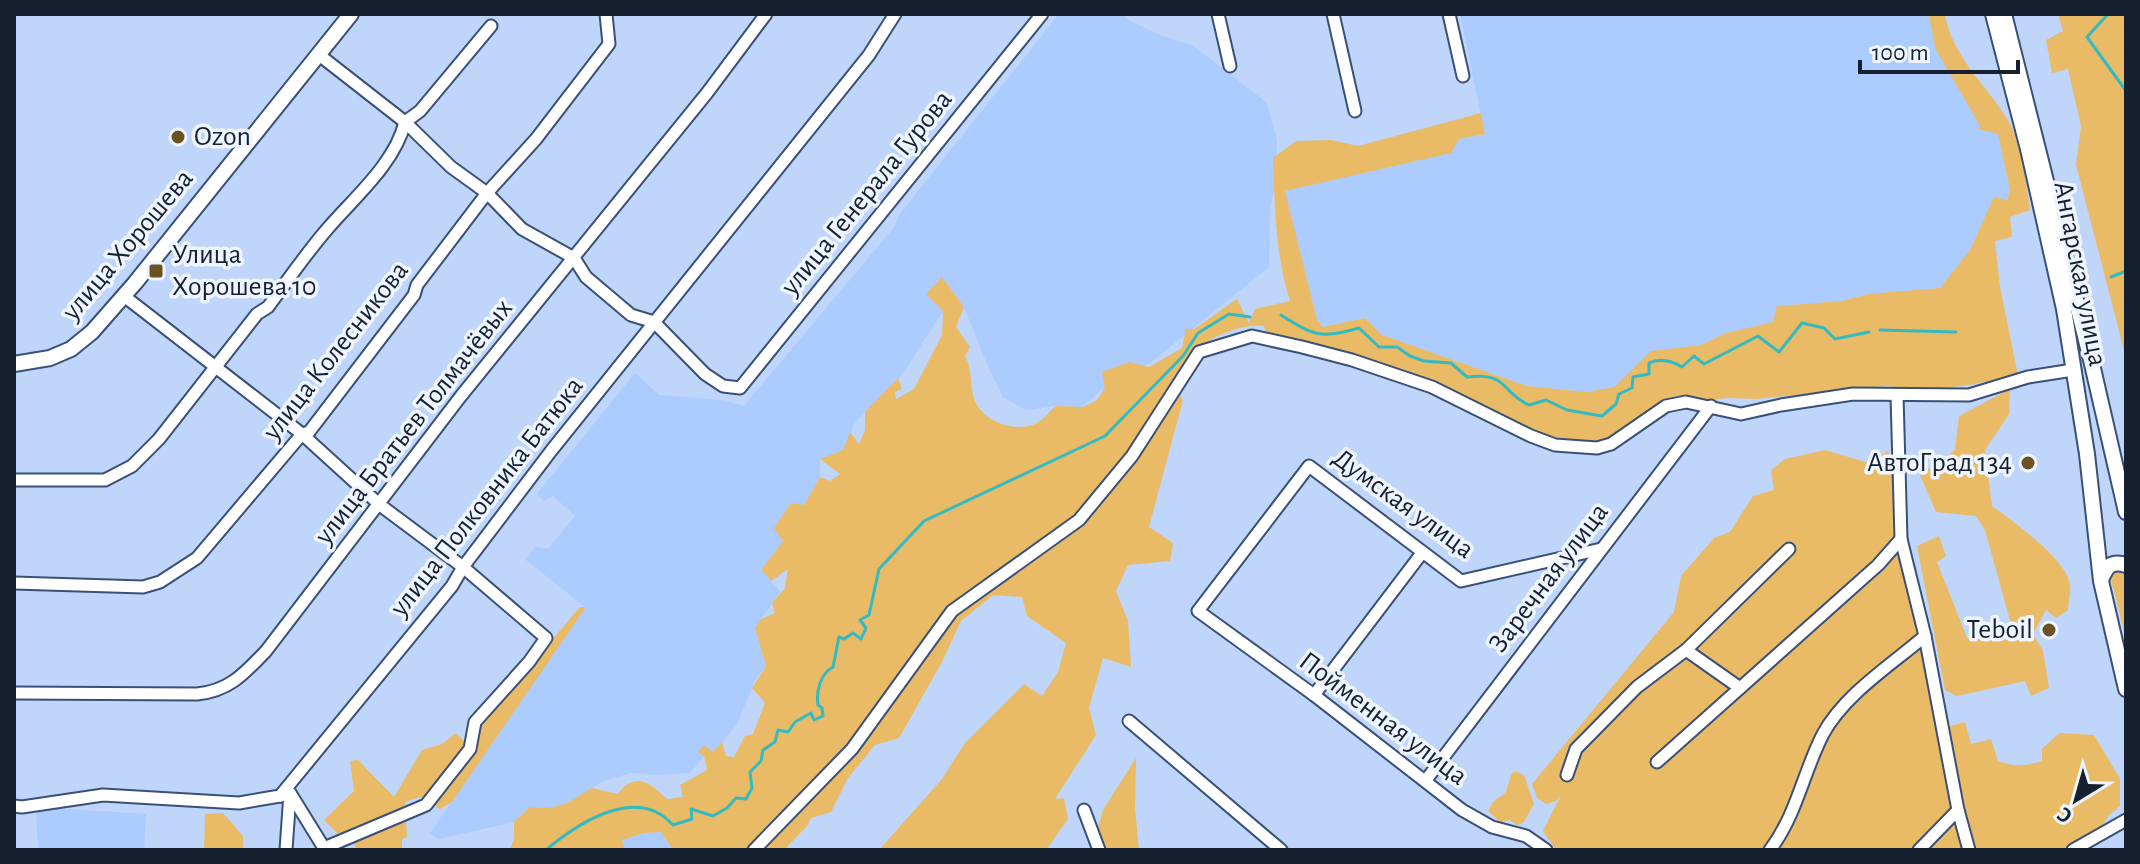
<svg xmlns="http://www.w3.org/2000/svg" width="2140" height="864" viewBox="0 0 2140 864" font-family="'Alegreya Sans',sans-serif">
  <rect width="100%" height="100%" fill="#bfd5f9"/>
  <g fill="#accbff">
    <path d="M1059,14H1124L1128,20L1162,36L1192,45L1266,102L1277,140L1276,181L1270,210L1269,267L1150,363L1102,390L1082,407L1056,406L1026,410L1003,397L989,369L964,307L942,278L927,293L943,311L901,376L855,422L843,450L820,459V477L776,554L761,570L780,592L755,628L766,666L755,680L737,724L713,753L704,745V756L690,773L657,775L631,773L603,781L566,804L551,809L530,807L514,822L438,839L430,833L585,607L526,560L535,547L548,549L575,516L553,496L544,501L537,494L635,373L659,395L722,400L744,406L895,226L899,215Z"/>
    <path d="M1460,14H1929L1936,41L1998,134L2010,190L2007,200L1994,198L1970,250L1940,289L1868,294L1841,301L1778,306L1773,322L1726,333L1701,345L1652,351L1614,388L1587,392L1527,386L1382,335L1365,318L1323,327L1317,320L1284,191L1450,153L1459,139L1485,134Z"/>
    <path d="M36,807L146,814L144,850H38Z"/>
    <path d="M661,832L673,850H591L644,833Z"/>
  </g>
  <g fill="#eabb66">
    <path d="M1929,14H1945C1951,55 1987,86 2008,120C2020,139 2027,186 2030,210L2010,217L2012,237L1995,241L2000,287L2018,375L1969,385L1926,390L1886,386L1756,399L1729,398L1704,400L1677,396L1668,398C1640,419 1615,443 1578,443C1530,443 1466,397 1421,378C1374,359 1325,346 1275,336L1266,333L1264,326C1244,322 1205,338 1189,356C1182,363 1177,374 1172,383L1183,400L1149,527L1173,543L1170,561L1128,565L1116,591L1128,621L1131,667L1103,658L1089,708L1096,735L1055,799L1064,798L1068,819L1046,850H879L942,779L965,743L1024,684L1042,696L1058,672L1066,643L1027,616L1022,597L993,595L961,621L942,662L899,738L875,745L848,778L831,812L811,818L807,826L784,850H673L661,832L644,833L622,840L625,850L596,848L499,850L510,849L514,839V822L530,807C559,810 567,804 591,788L618,794C634,771 650,782 667,799L683,797L680,785L707,770L704,756L698,752L704,745L713,752L722,742L726,756L734,757L745,736L753,734L765,703L752,688L766,666L755,628L761,619L775,613L772,603L785,588L788,569L771,581L761,570L783,541L774,528L791,503L804,505L820,477L830,481L840,474L820,459L843,450L850,432L859,444L865,430V412L898,378L902,389L895,392L896,399L914,389L942,335L943,311L926,294L942,277L964,307L956,327L970,347L965,356C973,370 969,383 974,398C980,421 1016,434 1037,423C1043,420 1050,411 1056,406L1082,407L1096,401L1105,388L1102,372L1129,362L1149,367L1182,348L1186,329H1194L1237,299L1249,323L1255,309L1290,301C1275,254 1275,207 1273,158L1296,141L1331,140L1358,146L1481,113L1485,134L1459,139L1451,153L1285,191L1317,320L1323,327L1365,318L1382,335L1527,386L1587,392L1614,387L1651,351L1701,345L1726,333L1773,322L1777,306L1841,301L1868,294L1940,288L1970,250L1994,197L2007,200L2010,190L1998,134L1978,129L1980,126L1935,48Z"/>
    <path d="M2058,14H2126V358L2076,165L2081,126L2068,69L2052,73L2046,40L2063,31Z"/>
    <path d="M2010,389L2009,414L1985,450L1992,506C2012,521 2067,559 2070,585C2071,593 2068,602 2068,610L2056,618L2046,610L2033,634L2043,651L2049,688L2031,696L2025,681L1957,696L1945,690L1917,546L1939,536L1946,556L1937,562L1967,638L2011,624L1985,530L1976,516L1936,512L1920,475L1955,450L1959,416Z"/>
    <path d="M1825,450L1869,463L1888,451L1905,500L1907,564L1936,730L1965,722L1971,744L1991,739L1998,761C2015,767 2025,766 2042,761V749L2059,733L2094,735L2120,779V806L2109,815L2100,829L2064,850H1556L1543,831L1561,795L1556,801L1546,804L1537,798L1532,784L1674,612L1681,576L1714,538L1730,532L1753,496L1774,490L1771,470L1785,459Z"/>
    <path d="M2113,568L2125,571L2126,575V639L2110,575Z"/>
    <path d="M580,607H586L452,802L440,809L419,797L405,802L407,837L402,839V850H356L352,831L338,834L324,820L354,791L350,761L358,760L394,797L422,750L442,744L456,733L468,745L475,722L539,648L551,641Z"/>
    <path d="M1136,758L1135,809L1139,850H1092L1103,810Z"/>
    <path d="M1515,771L1524,775L1534,804L1523,823L1517,825L1510,820L1500,822L1488,811L1493,802L1506,792L1511,775Z"/>
    <path d="M223,813L243,836V850H204L205,814Z"/>
  </g>
  <g fill="none" stroke-linecap="round" stroke-linejoin="round">
    <g stroke="#33bac2" stroke-width="3">
      <path d="M2108,14L2087,37L2126,91"/>
      <path d="M2111,277L2126,271"/>
      <path d="M1281,315C1315,336 1319,339 1359,328L1379,347H1397L1410,356L1424,361L1451,363L1467,377C1509,372 1500,392 1529,405L1546,400L1567,410L1602,416L1616,404L1619,394L1632,388L1633,377L1649,374V363C1660,358 1672,361 1682,367L1694,356L1704,364L1758,336L1779,352L1802,323L1824,328L1835,339L1869,332"/>
      <path d="M1880,330L1956,332"/>
      <path d="M546,850C578,823 637,784 673,825L692,819L691,809L713,816L727,808L736,798L746,799L752,788L750,772L761,761L763,750L775,742L778,730L788,732L795,722L811,713L814,720L823,716L822,708L818,705C816,692 820,674 833,667L839,637L844,639L853,633L861,639L866,628L860,620L869,615L879,569L924,521L1105,436L1183,356L1198,333L1229,314L1250,317"/>
    </g>
    <g stroke="#3a5077" stroke-width="15">
      <g id="street">
        <path d="M1218,14L1230,66"/>
        <path d="M1333,14L1355,111"/>
        <path d="M1449,14L1463,76"/>
        <path d="M318,54L405,122L451,167L487,193L522,229L574,258L586,277L631,315L654,322L705,374L723,386L740,388L1042,14"/>
        <path d="M124,296L302,434L380,505L463,567L546,638L529,662L475,722L470,749L426,805L324,848L290,793L281,796"/>
        <path d="M1897,395L1901,539L1925,636L1958,810L1969,850"/>
        <path d="M14,480H105L132,466L159,439L257,314L268,307C288,280 307,252 329,227C356,196 395,163 405,122L420,111L491,26"/>
        <path d="M14,583L143,587L160,582L197,558L302,434L309,432L414,295L417,285L487,193L536,139L609,44L606,14"/>
        <path d="M1686,650L1740,688"/>
        <path d="M14,693L197,694C229,691 244,674 266,651L461,396L707,93L766,14"/>
        <path d="M1314,695L1422,553"/>
        <path d="M1129,721L1281,850"/>
        <path d="M1657,762L1878,565L1901,539"/>
        <path d="M1567,775L1576,749L1637,687L1686,650L1789,549"/>
        <path d="M1426,780L1711,406"/>
        <path d="M14,806L22,807L103,795L239,803L280,796L452,586L463,567L551,451L869,55L895,14"/>
        <path d="M1084,810L1099,850"/>
        <path d="M286,850L290,793"/>
        <path d="M754,850L852,749L952,611L1079,520L1132,456L1199,352L1252,336L1302,347L1352,360L1432,387L1531,436L1555,445L1597,448L1611,444L1666,406L1686,402L1741,414L1781,405L1853,394L1969,395L2028,377L2073,370"/>
        <path d="M1546,850L1526,836L1492,827L1462,810L1314,695L1198,611L1309,466L1461,581L1601,549"/>
        <path d="M1770,850C1797,814 1803,773 1823,734C1845,694 1891,665 1925,636"/>
        <path d="M1919,850L1958,810"/>
        <path d="M2073,850L2126,820"/>
      </g>
    </g>
    <g stroke="#3a5077" stroke-width="18">
      <g id="secondary">
        <path d="M1993,14L2028,149L2064,309L2087,454L2101,581L2126,689"/>
        <path d="M2004,14L2092,364L2126,512"/>
        <path d="M14,364L50,358L71,349L92,332L135,283L351,14"/>
        <path d="M2101,580C2106,567 2111,560 2126,565"/>
      </g>
    </g>
    <use href="#street" stroke="#fff" stroke-width="11"/>
    <use href="#secondary" stroke="#fff" stroke-width="14"/>
  </g>
  <g fill="#6b5223" stroke="#eff5fe" stroke-width="3">
    <circle cx="178" cy="137" r="8"/>
    <rect x="148" y="263" width="16" height="16" rx="4"/>
    <circle cx="2028" cy="463" r="8"/>
    <circle cx="2049" cy="630" r="8"/>
  </g>
  <g text-anchor="middle" dominant-baseline="central" stroke-width="7" stroke-linejoin="round" paint-order="stroke">
    <g font-size="28" fill="#162031" stroke="#eff5fe" text-anchor="start">
      <text x="194" y="137">Ozon</text>
      <text x="172" y="255">Улица<tspan x="172" dy="32">Хорошева 10</tspan></text>
      <text x="2012" y="463" text-anchor="end">АвтоГрад 134</text>
      <text x="2033" y="630" text-anchor="end">Teboil</text>
    </g>
    <g font-size="28" fill="#162031" stroke="#eff5fe">
      <text transform="translate(867 193) rotate(-51)">улица Генерала Гурова</text>
      <text transform="translate(128 245) rotate(-50)">улица Хорошева</text>
      <text transform="translate(2080 274) rotate(79)">Ангарская улица</text>
      <text transform="translate(336 351) rotate(-52)">улица Колесникова</text>
      <text transform="translate(414 422) rotate(-52)">улица Братьев Толмачёвых</text>
      <text transform="translate(487 497) rotate(-52)">улица Полковника Батюка</text>
      <text transform="translate(1403 504) rotate(36)">Думская улица</text>
      <text transform="translate(1549 578) rotate(-53)">Заречная улица</text>
      <text transform="translate(1383 719) rotate(37)">Пойменная улица</text>
    </g>
  </g>
  <rect width="2140" height="864" fill="none" stroke="#162031" stroke-width="32"/>
  <g transform="translate(2076 800) rotate(217)" stroke="#eff5fe" stroke-width="6" paint-order="stroke">
  <path d="M0-6L14 30L0 20L-14 30Z" fill="#162031"/>
  <text y="-12" font-size="22" font-weight="bold" text-anchor="middle" fill="#162031">С</text>
  </g>
  <path d="M1860 60v12h158v-12" fill="none" stroke="#162031" stroke-width="4"/>
  <text x="1872" y="60" font-size="24" fill="#162031" stroke="#eff5fe" stroke-width="6" paint-order="stroke">100 m</text>
</svg>
